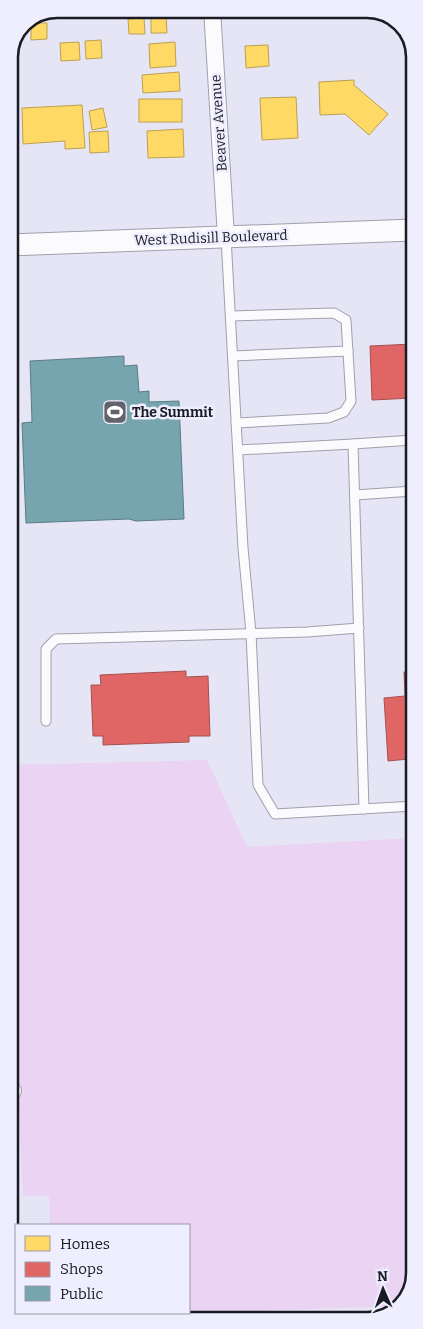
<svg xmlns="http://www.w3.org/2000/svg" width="423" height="1329" viewBox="0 0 423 1329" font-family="Bitter,serif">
  <rect width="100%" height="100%" fill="#e6e5f5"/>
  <path fill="#ead3f3" d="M207,760L247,847L414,838V1273L404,1302L399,1306L48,1318L35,1313H189V1225H50L49,1196H23L10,919V765Z"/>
  <g fill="#ffd966" stroke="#bba052">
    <path d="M151,14H166L167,33H151Z"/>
    <path d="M144,18L145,34H129L128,19Z"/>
    <path d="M31,23H47V39L31,40Z"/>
    <path d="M101,40L102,58L86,59L85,41Z"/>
    <path d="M79,42L80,60L61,61L60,43Z"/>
    <path d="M175,42L176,66L150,68L149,44Z"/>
    <path d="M268,45L269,66L246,68L245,46Z"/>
    <path d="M179,72L180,91L143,93L142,75Z"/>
    <path d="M354,80V85L388,114L369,135L345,114L320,115L319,82Z"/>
    <path d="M296,97L298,138L262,140L260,98Z"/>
    <rect x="139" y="99" width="43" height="23"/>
    <path d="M82,105L85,148L65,149V141L23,144L22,108Z"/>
    <path d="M103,108L107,127L92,130L89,111Z"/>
    <path d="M183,129L184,157L148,158L147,131Z"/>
    <path d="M108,131L109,152L90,153L89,132Z"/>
    <path d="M10,1241H16V1294L10,1285Z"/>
  </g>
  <g fill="#e06666" stroke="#a55052">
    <path d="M413,344V398L372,400L370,346Z"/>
    <path d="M186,671V677L208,676L210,736H189V742L103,745V736H93L91,685H101L100,675Z"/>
    <path d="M404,672H413L414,782H411L409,759L388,761L384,698L405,696Z"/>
  </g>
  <path fill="#76a5af" stroke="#5b7c85" d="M124,356V366L137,365L139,392L149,391V402L179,401L184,519L136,521L129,519L26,523L22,423L32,422L30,361Z"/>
  <path fill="#999" stroke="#737376" d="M10,947H11L12,966H10Z"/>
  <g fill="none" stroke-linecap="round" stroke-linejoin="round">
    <g stroke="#a09fab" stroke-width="11">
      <g id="service">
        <path d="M226,237L243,548L251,633L258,785L275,814L414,806"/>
        <path d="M231,316L334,313L346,320L351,401L344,412L328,418L236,423"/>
        <path d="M233,356L348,351"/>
        <path d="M353,444L413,440"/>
        <path d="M238,450L353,444L364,809"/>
        <path d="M355,495L413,491"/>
        <path d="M46,721V649L56,639L307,632L359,628"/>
      </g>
    </g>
    <g stroke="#a09fab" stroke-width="18">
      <g id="minor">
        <path d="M212,9L226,237"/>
        <path d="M10,1091H13"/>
      </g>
    </g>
    <g stroke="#a09fab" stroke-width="23">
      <path id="tertiary" d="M9,245L413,230"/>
    </g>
    <use href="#service" stroke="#fbfbfe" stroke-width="9"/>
    <use href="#minor" stroke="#fbfbfe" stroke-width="16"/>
    <use href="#tertiary" stroke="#fbfbfe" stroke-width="21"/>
  </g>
  <defs>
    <g id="stadium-square" transform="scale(1.25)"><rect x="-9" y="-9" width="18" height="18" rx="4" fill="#62626d" stroke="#eef"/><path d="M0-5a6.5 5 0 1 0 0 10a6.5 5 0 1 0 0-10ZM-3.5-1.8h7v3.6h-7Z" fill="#fff"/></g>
  </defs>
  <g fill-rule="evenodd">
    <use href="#stadium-square" x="115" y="412"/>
  </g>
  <g text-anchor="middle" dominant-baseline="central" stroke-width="5" stroke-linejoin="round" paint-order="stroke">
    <g font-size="14" fill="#1b1b24" stroke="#eef">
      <text transform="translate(219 123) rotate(-94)">Beaver Avenue</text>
      <text transform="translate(211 238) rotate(-2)">West Rudisill Boulevard</text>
    </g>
    <g font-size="14" font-weight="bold" fill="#1b1b24" stroke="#eef" text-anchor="start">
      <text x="132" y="412">The Summit</text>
    </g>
  </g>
  <path d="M0 0H423V1329H0ZM57 18H367A39 39 0 0 1 406 57V1273A39 39 0 0 1 367 1312H57A39 39 0 0 1 18 1273V57A39 39 0 0 1 57 18Z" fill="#eef" fill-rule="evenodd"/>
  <path fill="none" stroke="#1b1b24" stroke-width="2.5" d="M57 18H367A39 39 0 0 1 406 57V1273A39 39 0 0 1 367 1312H57A39 39 0 0 1 18 1273V57A39 39 0 0 1 57 18Z"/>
  <rect x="15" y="1224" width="175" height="90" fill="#eeeeff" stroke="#9a9aa7"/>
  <rect x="25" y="1236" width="25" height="15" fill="#ffd966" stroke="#9a9aa7"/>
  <text x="60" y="1249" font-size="15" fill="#1b1b24">Homes</text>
  <rect x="25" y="1262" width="25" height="15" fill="#e06666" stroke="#9a9aa7"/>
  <text x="60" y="1274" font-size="15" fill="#1b1b24">Shops</text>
  <rect x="25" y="1286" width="25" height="15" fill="#76a5af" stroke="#9a9aa7"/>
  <text x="60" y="1299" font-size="15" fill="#1b1b24">Public</text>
  <g transform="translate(383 1289) rotate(358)" stroke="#eeeeff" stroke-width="4" paint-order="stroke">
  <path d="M0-4L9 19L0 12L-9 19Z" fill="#1b1b24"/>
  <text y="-8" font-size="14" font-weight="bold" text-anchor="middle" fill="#1b1b24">N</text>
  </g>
</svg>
